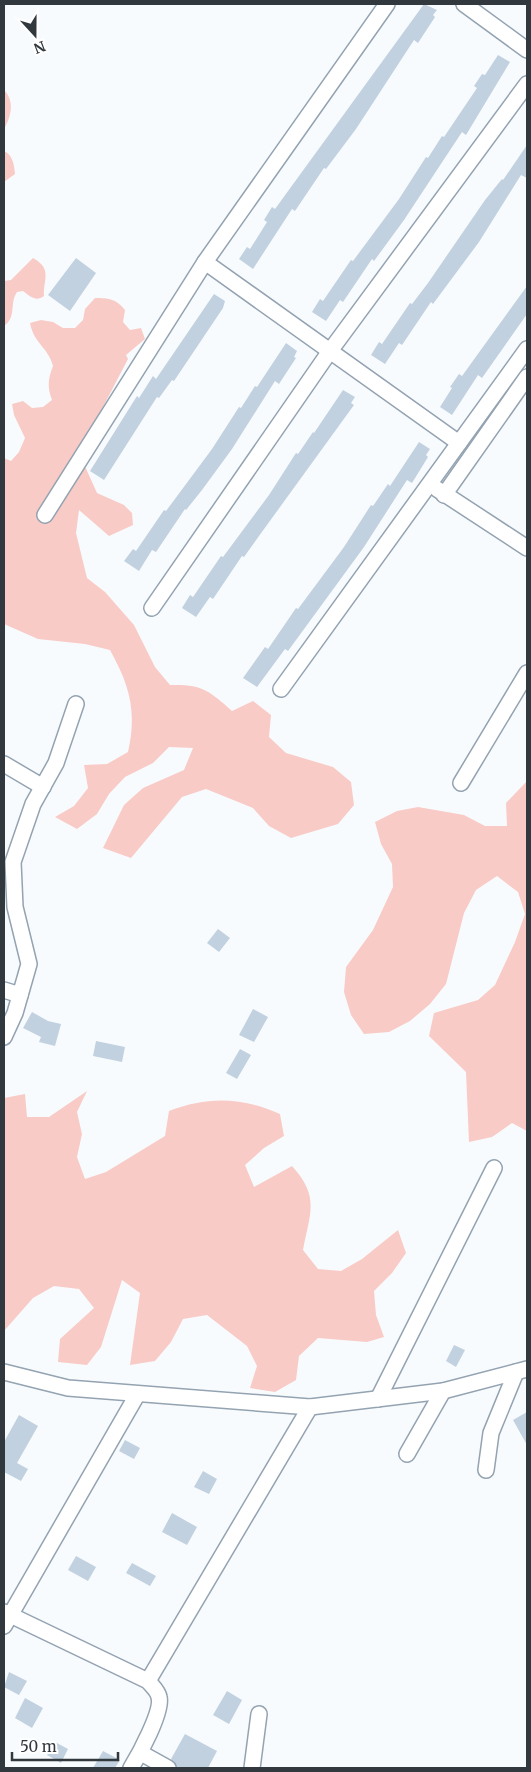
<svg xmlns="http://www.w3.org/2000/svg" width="531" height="1772" viewBox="0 0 531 1772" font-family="Merriweather,serif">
  <rect width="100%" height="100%" fill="#f8fbfe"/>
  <g fill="#f8cbc6">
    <path d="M4,90C15,101 11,117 4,129Z"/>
    <path d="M4,151C13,155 14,165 15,174L4,182Z"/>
    <path d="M33,258C53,269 43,280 44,296C36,302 31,297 23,291L17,292C9,304 17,317 4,326V281L11,280Z"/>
    <path d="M95,298C109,298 116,299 125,310L123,322L130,330L141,328L145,339L126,355L128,359L79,453L97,493L124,505L132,513L133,525L109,536L79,510L76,533L87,578L105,592L134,625L155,667L170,685C201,684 209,690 232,711L253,701L271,715L269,737L286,753L333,767L351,782L354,805L338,824L291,838L269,826L253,808L206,789L182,797L131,858L103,848L124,805L143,788L184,770L193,748L169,747L153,763L125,777L109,794L97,814L77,829L55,817L74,806L88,788L84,765L107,764L128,752C137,712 130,686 110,650L85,644L38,639L4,624V458L11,461L19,452L25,438L14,415L12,404L23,401L32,408L43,407L52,400C47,387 48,379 53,366C48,347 34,344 30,323L41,320L53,322L63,328H75L83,320L85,309Z"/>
    <path d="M527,781V1131L512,1123L492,1137L469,1142L466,1072L429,1036L434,1013L478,1000L495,985L515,942L525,914L518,892L497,876L476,890L464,913L446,984L430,1004L410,1021L389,1032L364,1034L351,1015L344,992L346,967L373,930L393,887L392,864L381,844L375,822L397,811L418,807L464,815L485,826H507L506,803Z"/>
    <path d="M87,1091L77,1112L82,1134L77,1157L85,1179L106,1172L165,1136L169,1111C208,1096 242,1097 280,1114L284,1136L264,1148L245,1165L254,1187L292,1166C320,1197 310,1212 303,1250L318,1269L341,1271L362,1259L398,1230L406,1253L392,1273L374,1291L376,1315L384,1337L367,1342L318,1338L299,1356L296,1380L275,1392L250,1388L257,1366L247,1346L207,1315L183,1319L171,1342L155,1361L130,1365L140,1293L122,1280L101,1347L87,1365L58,1362L60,1339L94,1308L79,1289L54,1286L33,1298L4,1331V1098L25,1094L27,1117H49Z"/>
  </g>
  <g fill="#c1d1df">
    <path d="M424,4L437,10L433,15L435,17L418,43L414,40L356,129L326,169L324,168L295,211L292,209L253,269L239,259L247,247L250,249L267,222L264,220L272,207L275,209Z"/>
    <path d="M498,55L510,62L466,135L462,132L404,220L374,261L372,259L343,302L340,300L326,321L312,312L320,299L323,301L351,260L353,261L399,199L426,157L428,158L442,136L444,137L477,88L474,86L482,74L485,75Z"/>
    <path d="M527,145V178L521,175L479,242L433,304L431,302L402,345L399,343L385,364L371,355L379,342L382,344L410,303L412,304L428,283L485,200L502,179L503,180Z"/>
    <path d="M76,258L96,273L70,311L48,295Z"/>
    <path d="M527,286V314L482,378L478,375L452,415L440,407L452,388L450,387L459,374L462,376Z"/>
    <path d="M214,294L225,301L223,308L174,381L172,380L159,398L157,397L104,480L90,471L137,396L139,398L153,376L156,379Z"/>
    <path d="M286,343L297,351L294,357L296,358L279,384L275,381L232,449L202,490L186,510L185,509L156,552L152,550L139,571L124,561L133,549L136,551L164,510L166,511L212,449L239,407L241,408L255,386L257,387Z"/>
    <path d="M343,390L355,397L351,403L354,405L259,536L244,557L242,556L213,599L210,597L196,617L182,608L190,595L193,597L221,556L223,557L269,495L296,453L298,454L313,432L314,433Z"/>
    <path d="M419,442L430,449L426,455L428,457L412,483L407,480L364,547L288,651L285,649L257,687L243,678L265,647L268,649L296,608L298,609L344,547L371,505L373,506L388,484L390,486Z"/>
    <path d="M218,929L230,938L219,952L207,943Z"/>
    <path d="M253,1009L268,1017L254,1042L239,1035Z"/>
    <path d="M32,1012L48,1021L61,1024L55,1046L39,1042L41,1037L23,1028Z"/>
    <path d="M96,1041L125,1047L122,1062L93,1056Z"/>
    <path d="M240,1049L251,1055L237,1079L226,1073Z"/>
    <path d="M454,1345L465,1350L456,1367L446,1361Z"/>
    <path d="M527,1412V1445L513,1420Z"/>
    <path d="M19,1415L38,1426L17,1463L28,1469L21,1481L4,1472V1442Z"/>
    <path d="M125,1440L140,1448L134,1459L119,1451Z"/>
    <path d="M203,1471L217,1479L209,1494L194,1487Z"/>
    <path d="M172,1513L197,1527L187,1545L162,1532Z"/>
    <path d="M76,1556L96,1567L88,1581L68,1570Z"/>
    <path d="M132,1563L156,1576L150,1586L126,1573Z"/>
    <path d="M9,1672L27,1681L19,1695L4,1687Z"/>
    <path d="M227,1691L242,1700L229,1724L213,1715Z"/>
    <path d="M25,1698L43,1708L32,1728L15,1718Z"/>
    <path d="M185,1734L217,1751L208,1768H177L171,1759Z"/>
    <path d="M55,1742L68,1749L61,1763L47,1755Z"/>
    <path d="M103,1751L120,1760L115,1768H93Z"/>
  </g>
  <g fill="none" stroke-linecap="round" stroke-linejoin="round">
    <g stroke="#94a3b1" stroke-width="18">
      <g id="minor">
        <path d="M464,4L527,50"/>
        <path d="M205,262L459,443"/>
        <path d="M437,489L527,548"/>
        <path d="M444,495L527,377"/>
        <path d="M45,515L205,262L387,4"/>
        <path d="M152,608L330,351L527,84"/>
        <path d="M281,689L527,349"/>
        <path d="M4,764L43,787"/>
        <path d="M461,783L527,673"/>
        <path d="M4,990L20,995"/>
        <path d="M4,1037L15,1013L29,964L15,907L13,862L33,804L56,763L76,704"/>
        <path d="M4,1372L68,1388L310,1407L443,1391L527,1369"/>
        <path d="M378,1399L494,1168"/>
        <path d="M407,1454L443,1391"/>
        <path d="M486,1470L491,1433L516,1372"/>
        <path d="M4,1612L148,1681C152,1686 158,1691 159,1697C163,1711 139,1755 131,1768"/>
        <path d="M4,1626L137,1395"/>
        <path d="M148,1681L310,1407"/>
        <path d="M141,1753L168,1768"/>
        <path d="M252,1768L259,1714"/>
      </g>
    </g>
    <use href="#minor" stroke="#fff" stroke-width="15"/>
  </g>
  <rect width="531" height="1772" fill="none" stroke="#32393e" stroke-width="10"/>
  <g transform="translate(35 35) rotate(159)" stroke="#ffffff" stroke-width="4" paint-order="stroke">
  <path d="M0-4L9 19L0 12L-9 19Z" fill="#32393e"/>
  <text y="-8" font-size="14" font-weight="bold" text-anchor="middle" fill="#32393e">N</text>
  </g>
  <path d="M12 1752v8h106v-8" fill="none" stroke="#32393e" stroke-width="2.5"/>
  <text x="20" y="1752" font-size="15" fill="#32393e" stroke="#ffffff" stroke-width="4" paint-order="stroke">50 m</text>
</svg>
